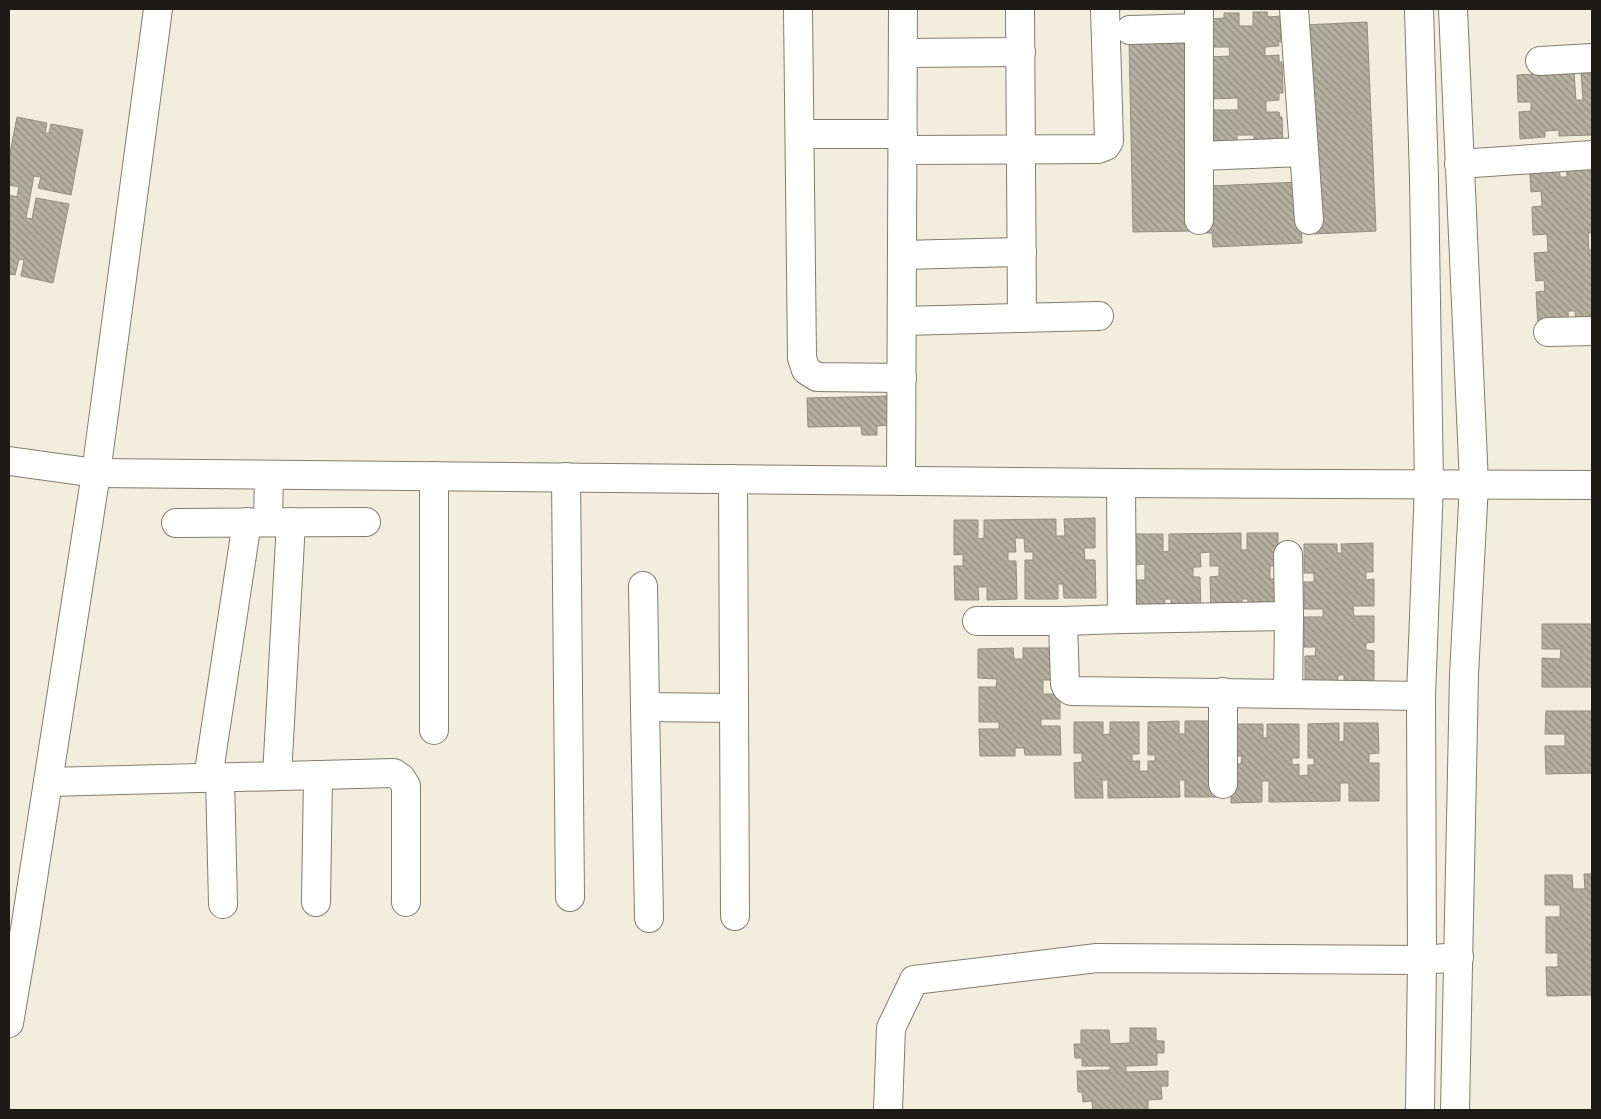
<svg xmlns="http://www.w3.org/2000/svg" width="1601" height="1119" viewBox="0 0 1601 1119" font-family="Manrope,sans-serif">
  <defs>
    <pattern id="building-back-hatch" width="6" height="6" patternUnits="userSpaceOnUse" patternTransform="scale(1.25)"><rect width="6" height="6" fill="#b5b0a0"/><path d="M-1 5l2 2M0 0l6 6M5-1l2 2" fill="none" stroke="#928e81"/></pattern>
  </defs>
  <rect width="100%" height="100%" fill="#f2eddd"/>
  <g fill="url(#building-back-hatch)" stroke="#938f80">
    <path d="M1253,12H1267L1268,17L1281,16V42H1278L1279,46L1265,47V56L1279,55V62H1282L1283,93H1279V100L1266,101V112H1279L1280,117H1282L1283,144L1254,147V135H1237V146H1212V110H1238V98L1211,99L1210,57L1230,56L1229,47H1210L1209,19L1224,18V13H1239V26H1253Z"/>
    <path d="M1367,22L1376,231L1314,234L1305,25Z"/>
    <path d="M1189,39L1193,231L1133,232L1129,40Z"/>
    <path d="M1592,71V135L1559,136V130L1545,131V137L1520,139L1519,112L1531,111V102H1518L1517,75L1574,72L1576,100H1583L1581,72Z"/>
    <path d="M17,117L47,123L45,133H49L51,124L83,130L71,195L38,188L41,177L34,176L26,218L32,219L36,198L69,204L53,283L21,276L24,260L19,259L15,275L9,274V195L17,197L19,187L9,185V158Z"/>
    <path d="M1592,158V233H1588L1589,250H1592V325L1576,326L1575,311H1568L1569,326L1538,327L1536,292L1545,291L1544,280L1536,281L1534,253L1548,252L1547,234L1533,235L1532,207L1542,206L1541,191L1531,192L1529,161L1559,160L1560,177H1567L1566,159Z"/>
    <path d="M1299,182L1302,243L1213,247L1212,233H1206L1205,207L1210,186Z"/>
    <path d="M889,396L890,425L877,426V435H862L861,426L808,427L807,398Z"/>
    <path d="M1095,518V548H1084L1085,560H1095L1096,598H1064L1063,584H1058V599H1025V560H1033V552H1025L1024,538H1015L1016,552H1008V561H1016L1017,599L987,600V587H978L979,600H955L954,566H963V554L954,555V520H978V539L984,538V520L1056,519V536H1065L1064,519Z"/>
    <path d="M1241,533V550H1247V533H1278V566H1270V579H1278V613H1248V599H1242V614H1211L1210,577L1219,576V566H1210V552L1200,553L1201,567H1193V577H1200L1201,614H1171V599H1165L1164,614H1134L1133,580H1145V564L1133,565V534H1163V552L1169,551V534Z"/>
    <path d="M1373,543V572H1366V580L1374,579V606H1353L1354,616H1374V642L1366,643V650L1374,651V687H1344V675H1338V687H1305V656H1315L1316,647H1304V617H1323V609H1304V582H1314V573H1304V544H1337V553H1342L1341,544Z"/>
    <path d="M1542,624H1592V687H1542V658L1560,659L1561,649H1542Z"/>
    <path d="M1013,648L1014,659H1023V648H1059L1060,680H1043V694H1060V719H1041V726H1060L1061,755H1025L1024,748H1015V756H980L979,729H999V722H979V687H996L997,679L978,678V649Z"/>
    <path d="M1546,711H1592V773L1546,774L1545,746H1565V734H1545Z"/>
    <path d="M1179,721V734H1185V721H1216V751H1208V759H1217V797H1185V780H1179L1180,797L1108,798V780H1102L1103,798H1075L1074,763L1082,762V753H1074V722H1103V735L1110,734V722H1139V754H1132V761H1140L1139,771H1148V761H1155V755H1148V722Z"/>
    <path d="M1339,723V742L1344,741V723H1378L1379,753L1369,754V763H1379V801H1349V783H1340V801L1269,802V781H1262V802L1231,803V764H1241L1242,756H1230V724H1263V738H1267V724H1299V758H1292V765L1299,764V776L1308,775V765H1314V758H1308V724Z"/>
    <path d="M1584,874H1592V995L1547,996L1546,967H1558V953H1546V917H1560V905H1545V875H1572L1573,889H1585Z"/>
    <path d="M1130,1028H1156V1041H1164V1053H1157V1065L1126,1066V1072L1168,1071V1086H1161L1162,1099L1148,1100V1110H1093L1092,1101L1083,1102L1082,1092H1078L1077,1071L1110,1070V1066H1082V1058H1075L1074,1044H1081V1030H1109L1110,1044L1130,1043Z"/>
  </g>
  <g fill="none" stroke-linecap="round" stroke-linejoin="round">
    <g stroke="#817d6e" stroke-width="30">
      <g id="minor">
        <path d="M798,9L802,358L806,370L817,377L902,378"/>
        <path d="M1020,9L1022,318"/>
        <path d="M1199,9V220"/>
        <path d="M1294,9L1309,220"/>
        <path d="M1130,30L1199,28"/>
        <path d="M903,53L1021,52"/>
        <path d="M1540,61L1592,58"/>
        <path d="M800,134H903"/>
        <path d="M903,150L1098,149L1106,146L1109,141L1105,9"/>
        <path d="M1199,156L1304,152"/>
        <path d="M1459,164L1592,155"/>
        <path d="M902,255L1022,252"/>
        <path d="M902,321L1099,316"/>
        <path d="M1548,332L1592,331"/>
        <path d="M9,461L96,473L1121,483L1592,485"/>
        <path d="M434,476V730"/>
        <path d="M566,477L570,897"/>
        <path d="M733,479L735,916"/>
        <path d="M901,481L903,9"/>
        <path d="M1121,483L1122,619L1063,621L1065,684L1067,688L1071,691L1421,696"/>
        <path d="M268,522L269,475"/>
        <path d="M176,523L366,522"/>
        <path d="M643,586L645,707L733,708"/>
        <path d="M1122,619L1289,616L1288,555"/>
        <path d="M977,621H1063"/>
        <path d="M1223,692V784"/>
        <path d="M1288,693L1289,616"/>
        <path d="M645,707L649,918"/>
        <path d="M277,776L291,522"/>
        <path d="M208,778L247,522"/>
        <path d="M220,778L223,904"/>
        <path d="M48,782L394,773L401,778L406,786V902"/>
        <path d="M316,902L318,775"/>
        <path d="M9,1023L26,923L96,473L158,9"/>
        <path d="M888,1110L891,1028L914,980L1097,958L1422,960L1459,957"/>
      </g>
    </g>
    <g stroke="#817d6e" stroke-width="30">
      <g id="tertiary">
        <path d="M1419,9L1424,179L1429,484L1421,696L1422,960L1420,1110"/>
        <path d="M1453,9L1474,484L1464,675L1455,1110"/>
      </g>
    </g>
    <use href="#minor" stroke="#fff" stroke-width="28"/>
    <use href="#tertiary" stroke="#fff" stroke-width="28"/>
  </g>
  <rect width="1601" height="1119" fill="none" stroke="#1c1b15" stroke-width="20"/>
</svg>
